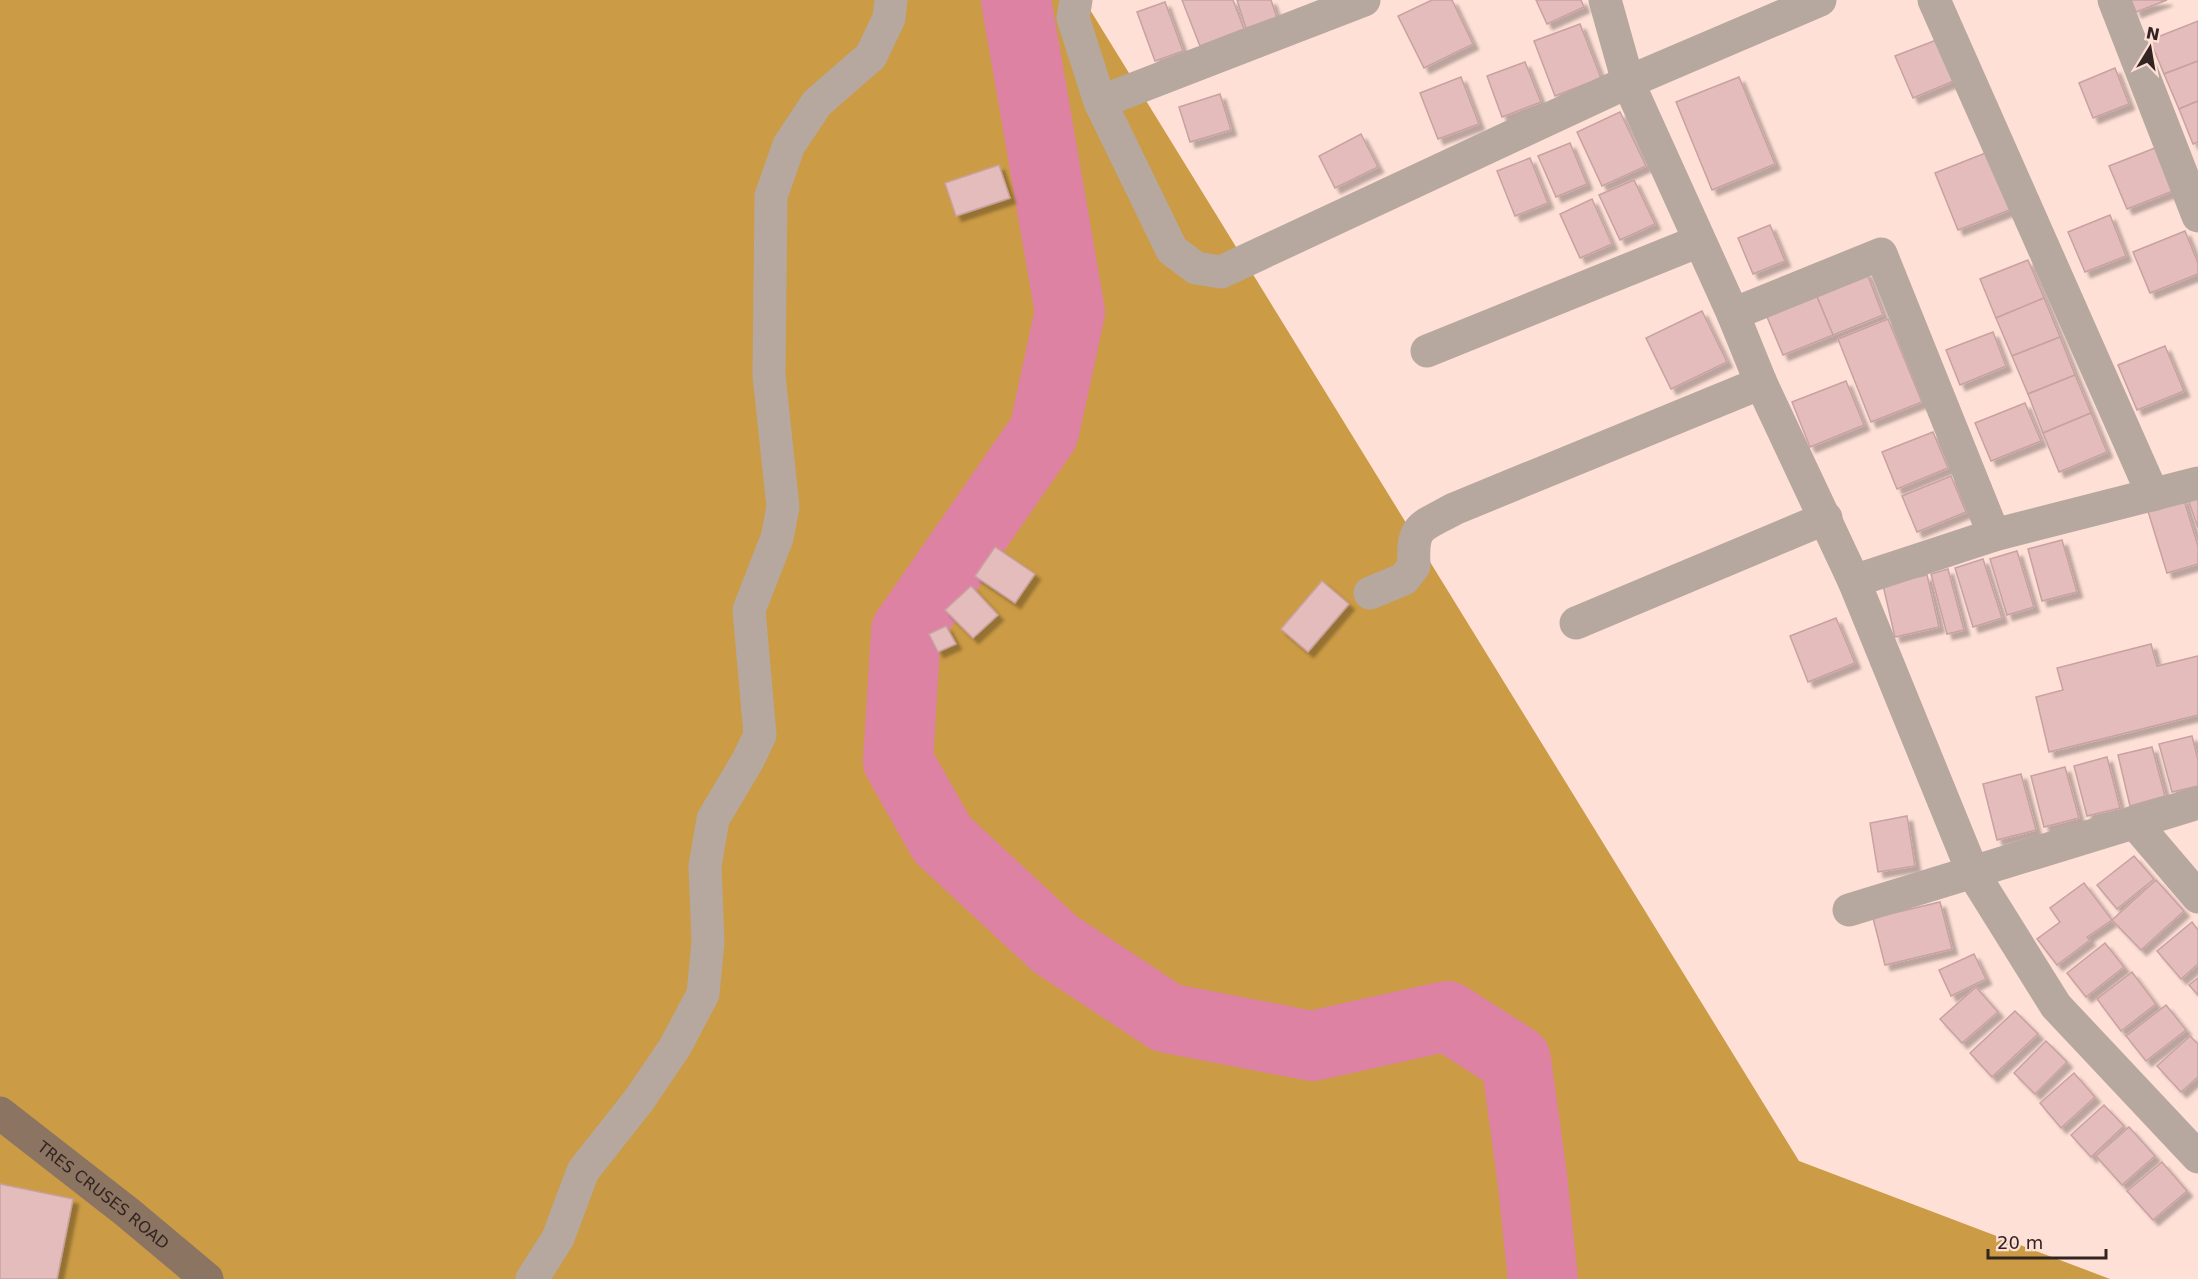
<svg xmlns="http://www.w3.org/2000/svg" width="2198" height="1279" viewBox="0 0 2198 1279" font-family="'DejaVu Sans',sans-serif">
  <defs>
    <filter id="shadow"><feDropShadow dx="5.5" dy="5.5" stdDeviation="1.5" flood-color="#0004"/></filter>
  </defs>
  <rect width="100%" height="100%" fill="#fee0d6"/>
  <path fill="#cb9b45" d="M0,0H1084L1799,1161L2110,1279H0Z"/>
  <g fill="none" stroke-linecap="round" stroke-linejoin="round">
    <path stroke="#dd82a3" stroke-width="70" d="M1016,0L1070,312L1044,432L906,631L898,761L942,839L1055,944L1167,1018L1312,1046L1447,1016L1516,1060L1532,1176L1543,1279"/>
  </g>
  <g fill="#e4bcbc" stroke="#c8a1a1" stroke-width="1.5" filter="url(#shadow)">
    <path d="M1182,0H1233L1244,29L1200,46Z"/>
    <path d="M1237,0H1271L1277,18L1246,28Z"/>
    <path d="M1432,0H1452L1473,44L1424,68L1398,16Z"/>
    <path d="M1536,0H1581L1584,7L1547,24Z"/>
    <path d="M2131,0H2167L2136,12Z"/>
    <path d="M1165,2L1183,51L1155,61L1137,12Z"/>
    <path d="M2198,21V61L2164,74L2150,40Z"/>
    <path d="M1580,24L1601,78L1555,96L1534,41Z"/>
    <path d="M1939,39L1956,80L1913,98L1895,56Z"/>
    <path d="M2198,61V101L2179,109L2164,74Z"/>
    <path d="M1525,62L1541,102L1502,117L1487,76Z"/>
    <path d="M2115,68L2129,104L2093,118L2079,83Z"/>
    <path d="M1461,77L1479,124L1438,139L1420,93Z"/>
    <path d="M1739,77L1775,164L1712,190L1676,102Z"/>
    <path d="M1220,94L1231,130L1190,142L1179,107Z"/>
    <path d="M2198,101V142L2193,144L2179,109Z"/>
    <path d="M1620,112L1646,166L1602,186L1577,132Z"/>
    <path d="M1361,134L1378,167L1335,188L1319,156Z"/>
    <path d="M1570,143L1587,184L1556,197L1538,156Z"/>
    <path d="M2155,148L2173,191L2127,209L2109,166Z"/>
    <path d="M1988,152L2012,209L1958,230L1935,173Z"/>
    <path d="M1530,158L1548,203L1515,216L1497,171Z"/>
    <path d="M999,165L1010,198L956,216L945,183Z"/>
    <path d="M1634,180L1655,224L1620,240L1599,195Z"/>
    <path d="M1592,199L1612,244L1580,258L1560,214Z"/>
    <path d="M2110,215L2126,256L2085,272L2068,232Z"/>
    <path d="M1770,225L1785,261L1753,274L1738,238Z"/>
    <path d="M2185,231L2198,263V274L2150,293L2133,252Z"/>
    <path d="M2028,260L2044,298L1996,318L1980,279Z"/>
    <path d="M1866,271L1883,315L1833,335L1815,292Z"/>
    <path d="M1815,292L1833,335L1783,355L1765,312Z"/>
    <path d="M2044,298L2060,337L2012,356L1996,318Z"/>
    <path d="M1702,311L1727,362L1671,389L1646,338Z"/>
    <path d="M1888,319L1922,402L1871,422L1838,339Z"/>
    <path d="M1993,332L2006,366L1960,385L1946,350Z"/>
    <path d="M2060,337L2075,375L2028,394L2012,356Z"/>
    <path d="M2165,346L2184,391L2137,410L2118,365Z"/>
    <path d="M2075,375L2091,413L2043,433L2028,394Z"/>
    <path d="M1846,381L1864,425L1810,447L1792,402Z"/>
    <path d="M2025,403L2041,441L1991,461L1975,423Z"/>
    <path d="M2091,413L2107,452L2059,472L2043,433Z"/>
    <path d="M1933,432L1948,468L1897,489L1882,452Z"/>
    <path d="M1951,476L1966,512L1917,532L1902,496Z"/>
    <path d="M2198,495V528L2188,499Z"/>
    <path d="M2183,497L2198,546V564L2167,573L2147,508Z"/>
    <path d="M2062,540L2077,592L2042,601L2028,549Z"/>
    <path d="M995,547L1035,574L1015,603L975,576Z"/>
    <path d="M2017,551L2034,607L2007,615L1990,559Z"/>
    <path d="M1983,559L2002,618L1973,627L1955,568Z"/>
    <path d="M1948,569L1964,630L1947,634L1931,574Z"/>
    <path d="M1927,575L1939,627L1895,637L1883,585Z"/>
    <path d="M1322,581L1349,604L1308,652L1281,629Z"/>
    <path d="M971,586L998,615L973,638L945,610Z"/>
    <path d="M1836,618L1855,663L1808,682L1790,636Z"/>
    <path d="M946,626L956,644L938,652L929,634Z"/>
    <path d="M2151,644L2157,666L2198,656V715L2049,752L2036,697L2063,690L2057,668Z"/>
    <path d="M2192,736L2198,760V786L2172,792L2159,744Z"/>
    <path d="M2152,747L2165,796L2130,806L2118,755Z"/>
    <path d="M2107,757L2120,808L2087,816L2074,766Z"/>
    <path d="M2065,767L2079,818L2044,827L2031,776Z"/>
    <path d="M2021,774L2036,830L1997,840L1983,784Z"/>
    <path d="M1907,816L1915,866L1878,872L1870,823Z"/>
    <path d="M2134,856L2154,879L2117,909L2097,885Z"/>
    <path d="M2156,880L2184,911L2141,950L2112,920Z"/>
    <path d="M2084,883L2112,920L2087,937L2090,940L2057,965L2037,939L2060,922L2050,908Z"/>
    <path d="M1940,902L1952,949L1885,965L1873,918Z"/>
    <path d="M2192,922L2198,930V964L2181,979L2157,951Z"/>
    <path d="M2105,943L2124,967L2086,997L2067,973Z"/>
    <path d="M1974,954L1986,979L1951,996L1939,970Z"/>
    <path d="M2132,972L2156,1004L2121,1031L2097,999Z"/>
    <path d="M2198,978V995L2189,985Z"/>
    <path d="M1976,987L1998,1012L1962,1043L1940,1019Z"/>
    <path d="M2166,1005L2186,1030L2146,1061L2126,1036Z"/>
    <path d="M2015,1011L2038,1034L1992,1077L1970,1053Z"/>
    <path d="M2190,1036L2198,1044V1077L2181,1092L2157,1066Z"/>
    <path d="M2046,1041L2067,1062L2035,1094L2014,1073Z"/>
    <path d="M2074,1073L2095,1097L2061,1128L2040,1103Z"/>
    <path d="M2104,1105L2124,1126L2091,1157L2071,1135Z"/>
    <path d="M2129,1127L2155,1156L2122,1185L2096,1156Z"/>
    <path d="M2162,1162L2187,1191L2153,1220L2127,1191Z"/>
    <path d="M0,1184L73,1199L57,1279H0Z"/>
  </g>
  <g fill="none" stroke-linecap="round" stroke-linejoin="round">
    <g stroke="#b6a89f" stroke-width="33">
      <path d="M1076,0L1073,18L1100,102L1172,250L1196,268L1221,272L1628,82L1820,0"/>
      <path d="M1605,0L1628,82L1733,314L1761,383L1854,581L1973,873L2056,1006L2198,1157"/>
      <path d="M1934,0L2153,495"/>
      <path d="M2114,0L2198,216"/>
      <path d="M1100,102L1364,0"/>
      <path d="M1733,314L1881,254L1994,535"/>
      <path d="M1427,351L1699,241"/>
      <path d="M1854,581L1994,535L2198,483"/>
      <path d="M1370,593L1404,579L1414,566C1412,524 1420,528 1454,509L1761,383"/>
      <path d="M1576,623L1826,518"/>
      <path d="M2134,822L2198,897"/>
      <path d="M1849,910L2198,803"/>
      <path d="M532,1279L558,1238L583,1171L639,1100L675,1047L703,994L708,942L705,866L713,819L748,760L760,735L749,610L777,538L783,507L769,375L771,196L789,145L817,103L871,56L889,18L891,0"/>
    </g>
    <path stroke="#8b7462" stroke-width="33" id="s1" d="M0,1113L127,1212L207,1279"/>
  </g>
  <g text-anchor="middle" dominant-baseline="central" stroke-width="4.5" stroke-linejoin="round" paint-order="stroke">
    <g font-size="16" fill="#322420" stroke="#fee0d6">
      <text stroke="none"><textPath href="#s1" startOffset="132">TRES CRUSES ROAD</textPath></text>
    </g>
  </g>
  <g transform="translate(2150 48) rotate(11)" stroke="#fee0d6" stroke-width="4.5" paint-order="stroke">
  <path d="M0-4.5L10 22L0 15L-10 22Z" fill="#322420"/>
  <text y="-9" font-size="16" font-weight="bold" text-anchor="middle" fill="#322420">N</text>
  </g>
  <path d="M1988 1249v9h118v-9" fill="none" stroke="#322420" stroke-width="3"/>
  <text x="1997" y="1249" font-size="18" fill="#322420" stroke="#fee0d6" stroke-width="4.5" paint-order="stroke">20 m</text>
</svg>
